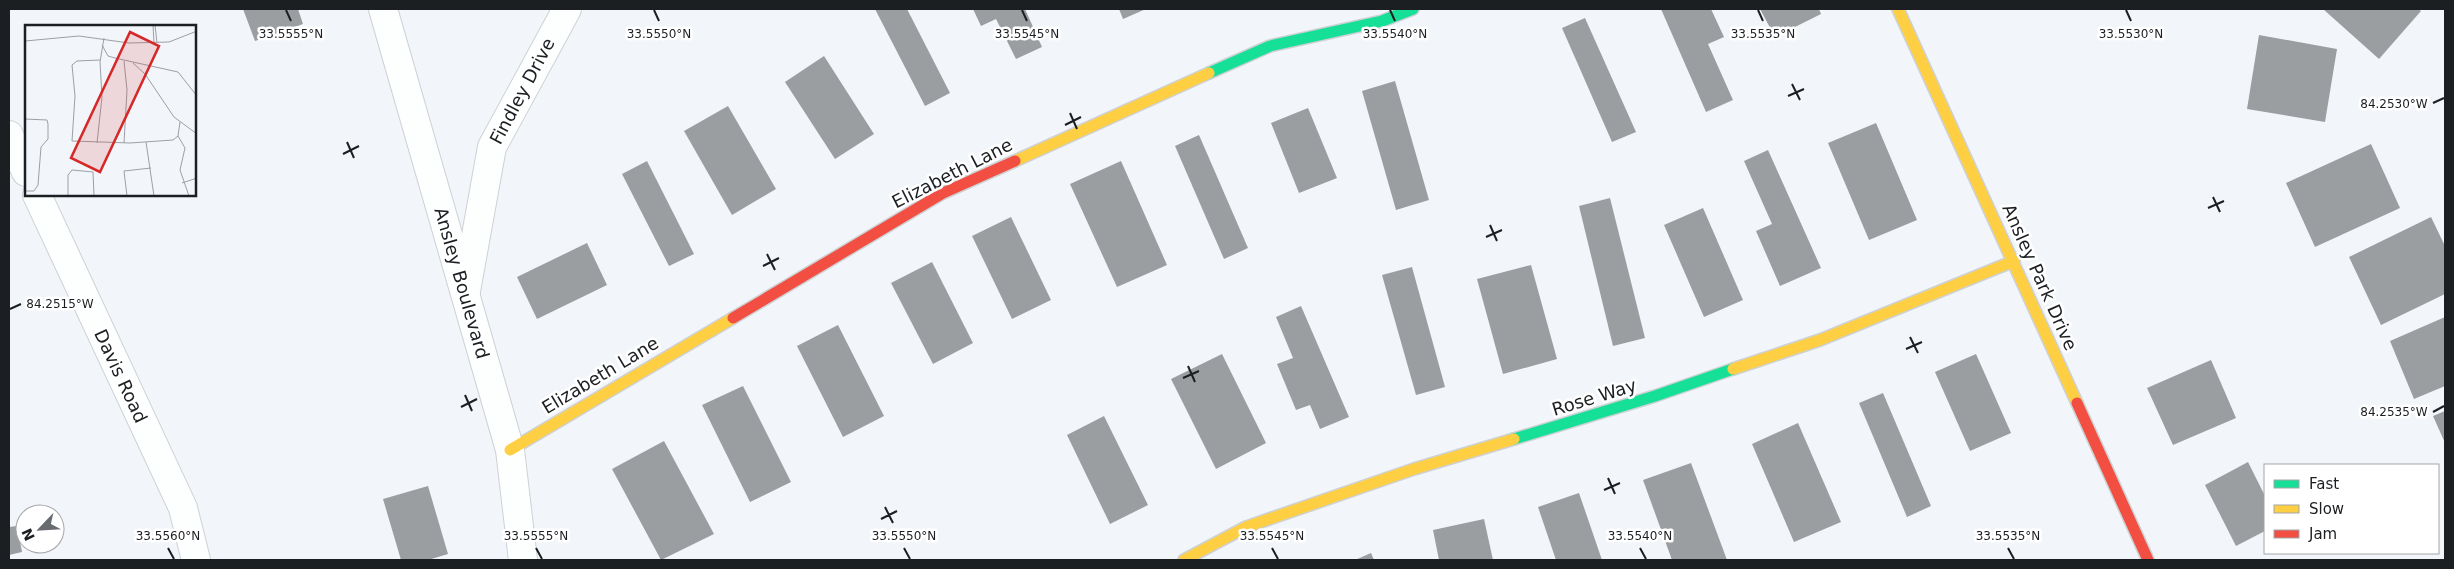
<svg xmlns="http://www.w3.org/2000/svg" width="2454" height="569" viewBox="0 0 2454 569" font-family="'DejaVu Sans',sans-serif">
  <rect width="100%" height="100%" fill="#f2f6fa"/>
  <g fill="#9b9ea1">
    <path d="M243,9H298L303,24L255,41Z"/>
    <path d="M875,9H907L950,93L925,106Z"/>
    <path d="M973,9H1025L1042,47L1016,59L996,19L981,26Z"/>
    <path d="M1119,9H1146L1123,19Z"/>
    <path d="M1661,9H1711L1724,37L1708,44L1733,100L1706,112Z"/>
    <path d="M1760,9H1819L1821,14L1775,37Z"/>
    <path d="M2323,9H2418L2421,11L2379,59Z"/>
    <path d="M1585,18L1636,132L1612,142L1562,28Z"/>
    <path d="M2259,35L2337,49L2325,122L2247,109Z"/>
    <path d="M824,56L874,134L835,159L785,82Z"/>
    <path d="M1395,81L1429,200L1396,210L1362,91Z"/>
    <path d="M728,106L776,189L732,215L684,131Z"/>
    <path d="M1308,108L1337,178L1299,193L1271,123Z"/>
    <path d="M1876,123L1917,220L1869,240L1828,143Z"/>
    <path d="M1199,135L1248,248L1224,259L1175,146Z"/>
    <path d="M2371,144L2400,208L2315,247L2286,183Z"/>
    <path d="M1768,150L1821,268L1780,286L1756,231L1772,224L1744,161Z"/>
    <path d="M647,161L694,254L669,266L622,174Z"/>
    <path d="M1121,161L1167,265L1117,287L1070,184Z"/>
    <path d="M1610,198L1645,338L1613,346L1579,206Z"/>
    <path d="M1703,208L1743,300L1704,317L1664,225Z"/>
    <path d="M1011,217L1051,300L1012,319L972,236Z"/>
    <path d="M2431,217L2445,246V294L2381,325L2349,257Z"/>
    <path d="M587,243L607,285L537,319L517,277Z"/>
    <path d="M932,262L973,343L933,364L891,283Z"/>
    <path d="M1531,265L1557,359L1503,374L1477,279Z"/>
    <path d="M1412,267L1445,387L1416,395L1382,275Z"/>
    <path d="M1301,306L1349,417L1320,429L1310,405L1296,410L1277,364L1293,358L1276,317Z"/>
    <path d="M2445,317V386L2414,399L2390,341Z"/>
    <path d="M838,325L884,416L843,437L797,346Z"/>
    <path d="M1222,354L1266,443L1216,469L1171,379Z"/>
    <path d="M1976,354L2011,433L1970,451L1935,372Z"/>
    <path d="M2211,360L2236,418L2173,445L2147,388Z"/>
    <path d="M743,386L791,482L750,502L702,405Z"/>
    <path d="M1883,393L1931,506L1907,517L1859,403Z"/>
    <path d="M2445,411V443L2433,416Z"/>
    <path d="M1104,416L1148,505L1110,524L1067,435Z"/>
    <path d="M1798,423L1841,522L1794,542L1752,444Z"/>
    <path d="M664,441L714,534L661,560L612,469Z"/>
    <path d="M2248,462L2265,496V531L2236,546L2205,485Z"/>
    <path d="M1691,463L1727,560H1672L1643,480Z"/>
    <path d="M428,486L448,554L428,560H401L383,499Z"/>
    <path d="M1579,493L1602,560H1556L1538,507Z"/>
    <path d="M1484,519L1493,560H1439L1433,530Z"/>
    <path d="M17,526L22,552L9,555V527Z"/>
    <path d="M1371,553L1374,560H1355Z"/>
  </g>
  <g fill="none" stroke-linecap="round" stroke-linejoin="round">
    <g stroke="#ced1d4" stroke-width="30">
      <g id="street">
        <path d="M383,9L510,450L523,560"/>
        <path d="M9,135L26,172"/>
        <path d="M37,195L183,508L196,560"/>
        <path d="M466,291L492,147L567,9"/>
      </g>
    </g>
    <g stroke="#ced1d4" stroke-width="14">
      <g id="fast">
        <path d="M1209,73L1270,46L1382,21L1413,9"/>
        <path d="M1514,439L1655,396L1733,369"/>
      </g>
    </g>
    <g stroke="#ced1d4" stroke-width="14">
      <g id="slow">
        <path d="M1898,9L2077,403"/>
        <path d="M1015,161L1209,73"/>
        <path d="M1733,369L1820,340L2014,261"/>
        <path d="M510,450L733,318"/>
        <path d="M1184,560L1246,527L1414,469L1514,439"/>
      </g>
    </g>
    <g stroke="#ced1d4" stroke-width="14">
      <g id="jam">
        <path d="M733,318L943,193L1015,161"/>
        <path d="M2077,403L2148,560"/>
      </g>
    </g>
    <use href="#street" stroke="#fdfefe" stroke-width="28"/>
    <use href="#fast" stroke="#16e098" stroke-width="11"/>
    <use href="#slow" stroke="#ffcf43" stroke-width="11"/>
    <use href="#jam" stroke="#f24e42" stroke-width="11"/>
  </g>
  <path fill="none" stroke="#1c1f22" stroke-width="2" d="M286,10L291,21M654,10L659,21M1022,10L1027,21M1390,10L1395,21M1758,10L1763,21M2126,10L2131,21M1792,84L1800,100M1788,96L1804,89M2433,103L2444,98M1070,113L1077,129M1065,125L1081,117M347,142L354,158M343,154L359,146M2213,197L2220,212M2208,208L2224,201M1490,225L1497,241M1486,237L1502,230M767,254L775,270M763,266L779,258M10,309L21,304M1910,337L1918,353M1906,349L1922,342M1188,366L1195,382M1183,378L1199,371M465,395L472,411M461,407L477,399M2433,412L2444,406M1608,478L1615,494M1604,490L1620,483M885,507L893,523M881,519L897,511M168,548L174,559M536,548L542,559M904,548L910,559M1272,548L1278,559M1640,548L1646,559M2008,548L2014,559"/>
  <g text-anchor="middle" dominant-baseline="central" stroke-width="5" stroke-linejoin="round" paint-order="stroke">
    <g font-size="18" fill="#1c1f22" stroke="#fff">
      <text transform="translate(522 91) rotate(-62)">Findley Drive</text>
      <text transform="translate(952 173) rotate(-27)">Elizabeth Lane</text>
      <text transform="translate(2040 277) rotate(66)">Ansley Park Drive</text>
      <text transform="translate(462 283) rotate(74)">Ansley Boulevard</text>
      <text transform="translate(600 375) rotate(-31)">Elizabeth Lane</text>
      <text transform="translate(121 376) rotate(65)">Davis Road</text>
      <text transform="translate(1594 397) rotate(-17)">Rose Way</text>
    </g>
  </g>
  <g transform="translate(25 25)">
    <rect width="171" height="171" fill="#f2f6fa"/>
    <path fill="none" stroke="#9ca0a4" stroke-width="1" d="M128,0L129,18M130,0L132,18M0,16L54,11L104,18L144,17L172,6M77,20L83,31L90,33L153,47L172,71M75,35L52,36L47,40L50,71L47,116L105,118L148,115L153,111L155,97M108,38L120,49L149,92L172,109M0,94L22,95L23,99V114L16,122L13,160L9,166H0M153,111L160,123L155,145L164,171M121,117L129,171M72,118L77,72L75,37L79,13M99,118L102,65L99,36M157,158L172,153M43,171V150L47,145L68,147L69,171M102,171L99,146L126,143"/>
    <path fill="#d62828" fill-opacity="0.15" stroke="#d62828" stroke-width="2.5" d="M105,7L134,21L75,147L46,133Z"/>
    <rect width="171" height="171" fill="none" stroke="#1c1f22" stroke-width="2.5"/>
  </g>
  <g font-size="12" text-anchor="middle" fill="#1c1f22" stroke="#fff" stroke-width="5" stroke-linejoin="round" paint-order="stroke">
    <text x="1395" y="38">33.5540°N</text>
    <text x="1763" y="38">33.5535°N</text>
    <text x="2131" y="38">33.5530°N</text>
    <text x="291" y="38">33.5555°N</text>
    <text x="659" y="38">33.5550°N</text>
    <text x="1027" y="38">33.5545°N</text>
    <text x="2394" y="108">84.2530°W</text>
    <text x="60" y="308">84.2515°W</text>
    <text x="2394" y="416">84.2535°W</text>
    <text x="168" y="540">33.5560°N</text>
    <text x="536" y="540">33.5555°N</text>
    <text x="904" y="540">33.5550°N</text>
    <text x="1272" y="540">33.5545°N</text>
    <text x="1640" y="540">33.5540°N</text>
    <text x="2008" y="540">33.5535°N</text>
  </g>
  <rect width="2454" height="569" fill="none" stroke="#1c1f22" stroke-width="20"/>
  <rect x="2264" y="464" width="175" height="90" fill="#ffffff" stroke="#a4a5a7"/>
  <rect x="2274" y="480" width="25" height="8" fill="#16e098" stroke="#a4a5a7"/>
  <text x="2309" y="489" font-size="15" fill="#1c1f22">Fast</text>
  <rect x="2274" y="505" width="25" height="8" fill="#ffcf43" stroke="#a4a5a7"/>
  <text x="2309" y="514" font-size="15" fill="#1c1f22">Slow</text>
  <rect x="2274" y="530" width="25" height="8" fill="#f24e42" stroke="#a4a5a7"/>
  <text x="2309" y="539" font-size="15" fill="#1c1f22">Jam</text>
  <g transform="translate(40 529) rotate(245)"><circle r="24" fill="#ffffff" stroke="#a4a5a7"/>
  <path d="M0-4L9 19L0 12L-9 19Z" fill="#676a6e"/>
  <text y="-8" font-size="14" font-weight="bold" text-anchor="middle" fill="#1c1f22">N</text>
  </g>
</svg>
